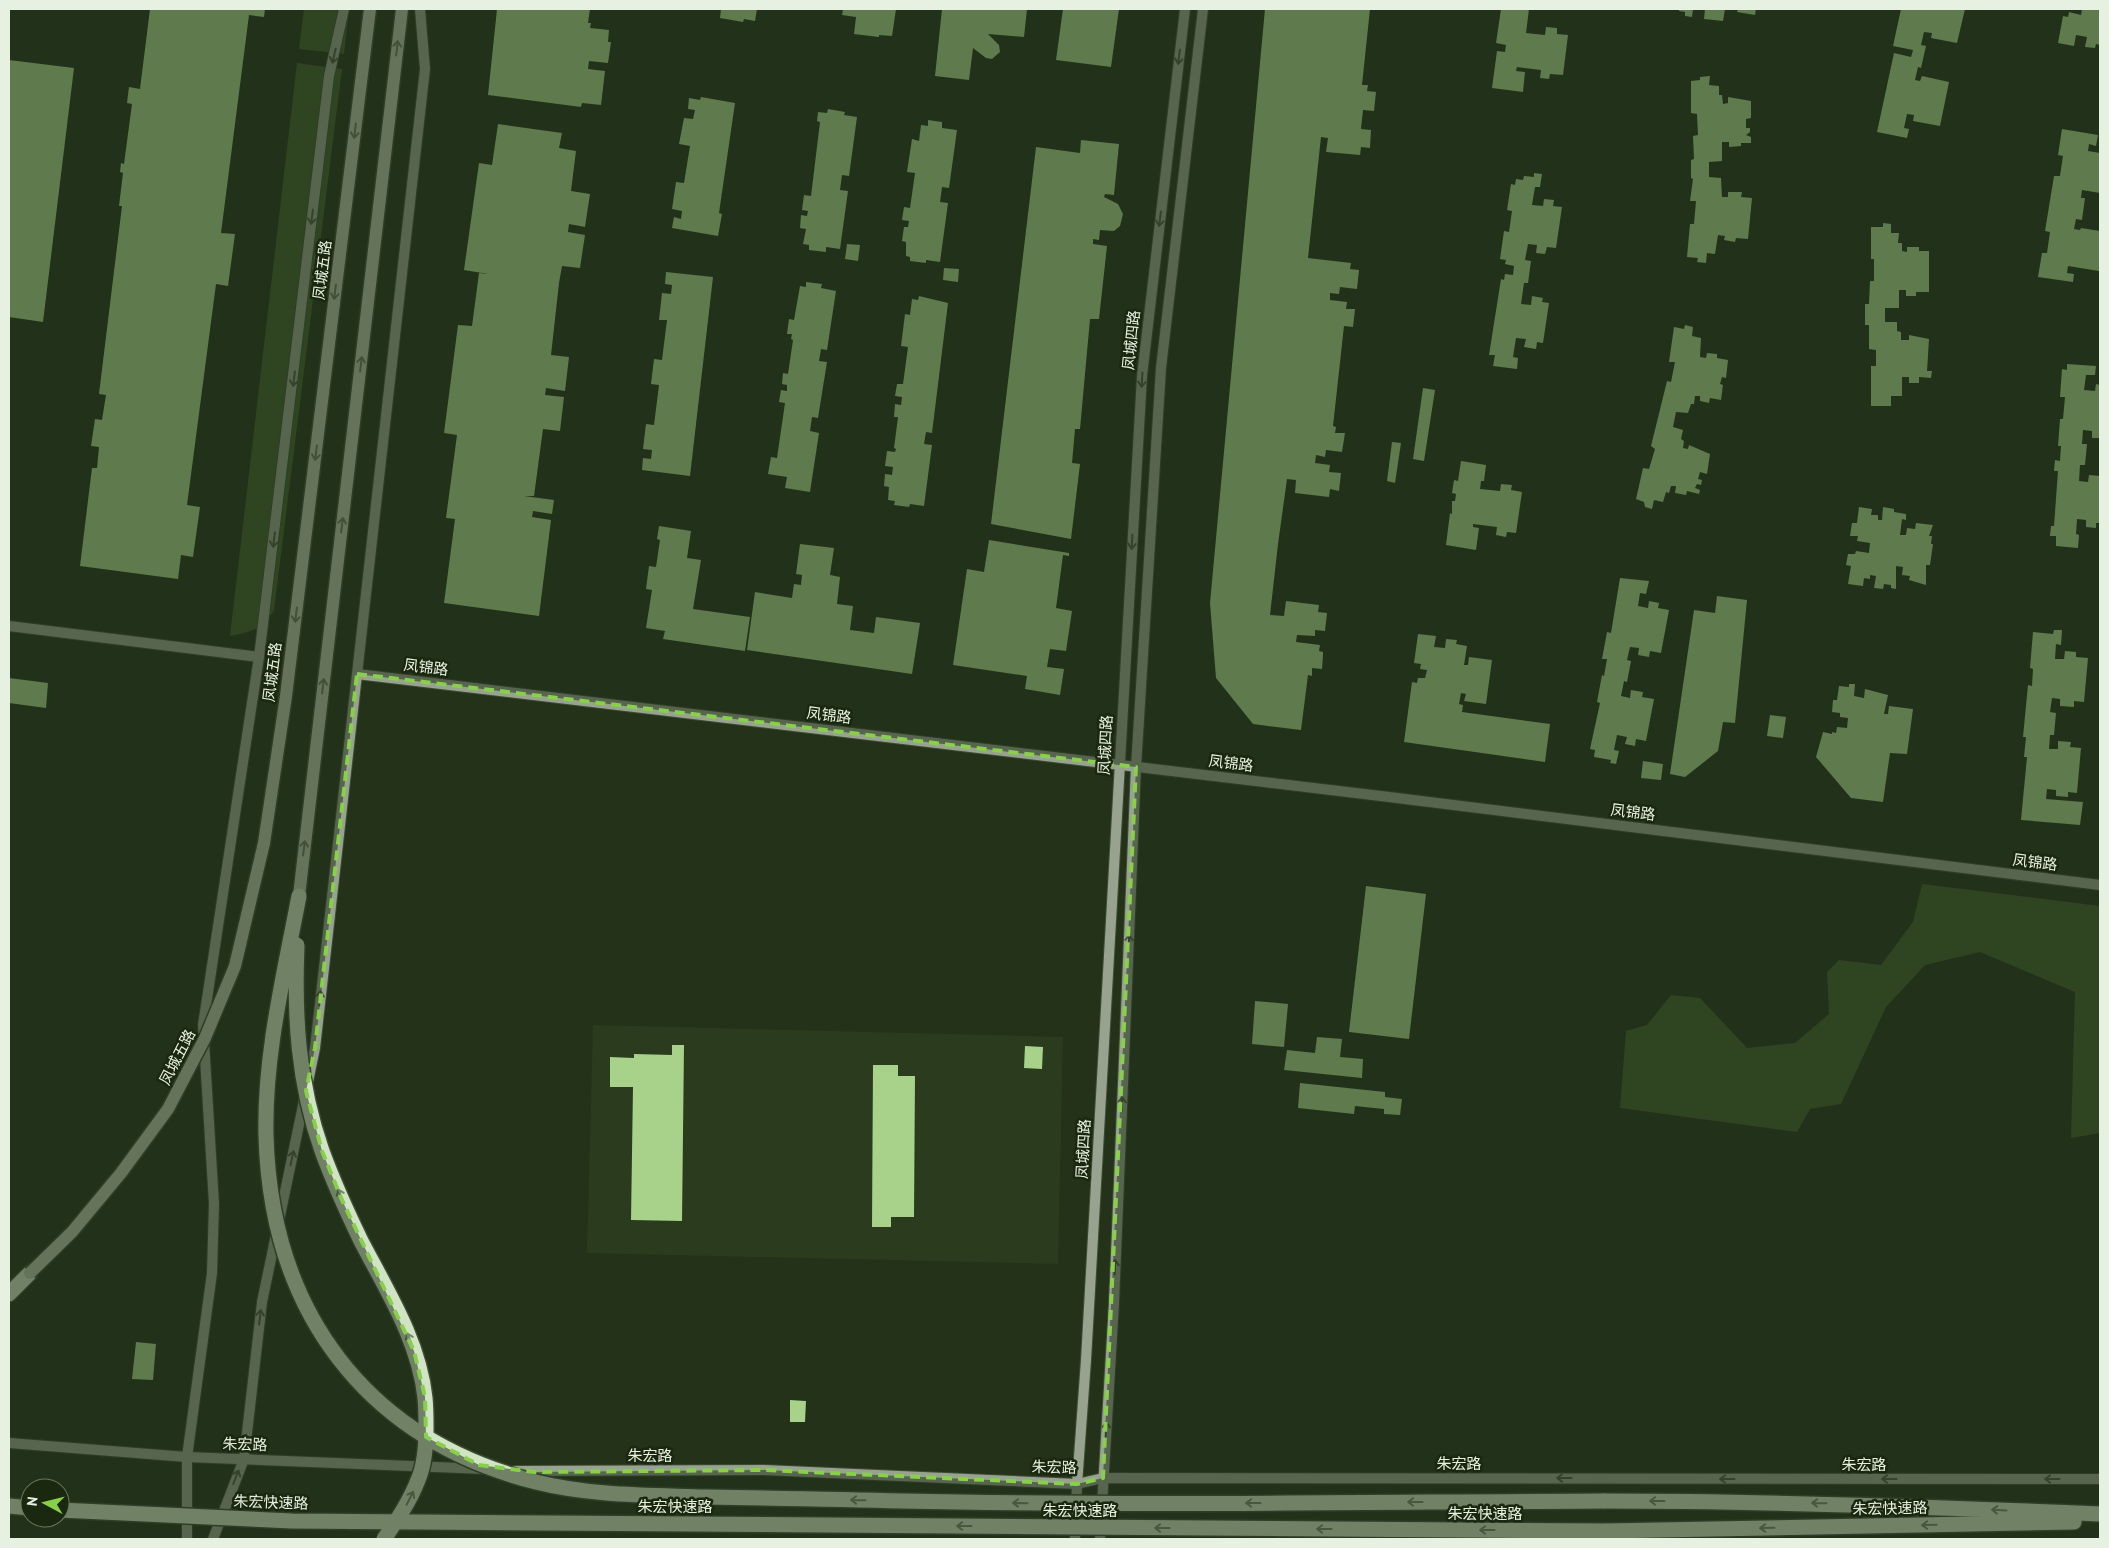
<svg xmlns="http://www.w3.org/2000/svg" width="2109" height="1548" viewBox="0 0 2109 1548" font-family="'PT Sans','Noto Sans SC',sans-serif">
  <rect width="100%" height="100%" fill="#233219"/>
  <path fill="#2a3c1d" d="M593,1025L1063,1037L1058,1264L587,1253Z"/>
  <g fill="#3f5c29">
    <path d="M304,9H349L344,54L299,49Z"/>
    <path d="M297,63L342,69L274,610C264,629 251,632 230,636Z"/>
    <path d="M1922,884L2100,906V1133L2071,1138L2075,992L1980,952L1925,965L1886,1007L1841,1104L1810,1109L1797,1132L1620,1108L1626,1031L1647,1025L1671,995L1700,998L1747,1048L1795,1043L1829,1014L1827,972L1839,960L1881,965L1913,922Z"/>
  </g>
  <g fill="#a8d28a">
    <path d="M150,9H265L264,17L249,15L221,233L235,234L228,286L216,284L187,505L200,507L193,557L181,555L178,579L80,566L92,468H97L99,447L91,446L95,419L102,420L106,395L99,394L122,206H119L123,173L120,172L121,163L124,164L132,104L127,103L129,87L140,89Z"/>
    <path d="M497,9H590L588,23H591L590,28L609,30L608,42H611L608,63L589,61L588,69L605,71L601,105L582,103L581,107L488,95Z"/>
    <path d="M721,9H757L755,21L744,19L743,22L720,18Z"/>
    <path d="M843,9H896L892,36L879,35V37L854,34L856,17L842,15Z"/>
    <path d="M942,9H1027L1024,37L988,34L999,45L1000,52L992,59L986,58L973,48L969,80L935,76Z"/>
    <path d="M1063,9H1119L1111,67L1056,60Z"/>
    <path d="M1265,9H1370L1362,85H1368L1367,91L1376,92L1374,111L1363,110L1361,129L1371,130L1370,148L1361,147L1360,155L1326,152L1328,138L1321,137L1308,258L1351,263L1350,269L1359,270L1357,289L1340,287L1339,294L1330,293V300L1347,302L1346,309H1355L1353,327L1344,326L1333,426L1336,427L1335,433H1345L1342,452L1326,450L1325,457L1316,455L1315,463L1330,465L1329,472L1341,473L1339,491L1330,489L1329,497L1295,493L1296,480L1287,479L1278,544L1270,615L1284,616L1286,601L1319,605L1318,612L1327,613L1325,631L1315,630V636L1297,635L1296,642L1320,645L1319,651L1323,652V655L1322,669L1312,668V676L1308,675L1301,730L1253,724L1216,678L1210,603Z"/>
    <path d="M1501,9H1529L1526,33L1545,35L1546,27L1557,28V34L1568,35L1563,75L1550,74L1549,79L1540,78L1541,70L1517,67L1516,71L1525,72L1523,92L1492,88L1497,51L1505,52L1506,45L1496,43Z"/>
    <path d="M1679,9H1693L1692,17L1685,16V12L1679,11Z"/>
    <path d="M1705,9H1725L1723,21L1704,19Z"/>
    <path d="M1738,9H1756L1755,15L1737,12Z"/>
    <path d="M1901,9H1965L1957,43L1931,38L1932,33L1924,32L1921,45L1926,46L1921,68L1918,67L1915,80L1920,81L1922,76L1949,82L1940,126L1913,121L1914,115L1907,114L1904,128L1909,129L1907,138L1877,132L1894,53L1911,57L1913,50L1893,46Z"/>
    <path d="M2082,9H2100V45L2096,44L2095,48L2085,47L2087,37L2076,35L2074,46L2058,43L2063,16L2068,17L2069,12L2081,15Z"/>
    <path d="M9,60L74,68L43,322L9,317Z"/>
    <path d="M1710,76L1709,85L1719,86V95H1722L1723,104L1728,103V97L1751,101V118L1746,119V128H1750V132L1746,135L1751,137V143H1741V146L1729,147V142H1722V161L1709,162V177L1721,178L1722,197H1728V192H1742L1741,197L1752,198L1748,239L1736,238L1735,242L1724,240L1725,236L1718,235L1715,254L1707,253L1706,263L1697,262L1698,258L1687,257L1690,224H1694L1696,201H1690L1693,179L1691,178V160L1694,159L1693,136L1698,135L1697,114L1691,113V81L1700,80V77Z"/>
    <path d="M701,97L735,103L719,213L722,214L718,236L672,228L674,217L681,219L682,211L672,209L676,182L684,183L690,146L679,144L684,118L693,119L695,110L688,109L689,98L700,100Z"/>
    <path d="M828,109L845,112L844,115L857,117L849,176L842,175L840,190L848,191L840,249L826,247V252L809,250V245L803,244L806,229L800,228L801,215L807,216L808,211L802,210L804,195L811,196L820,122L817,121L818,112L827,113Z"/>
    <path d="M928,120L942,122V128L957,130L949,188L942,187L940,202L948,203L940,262L926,260V263L910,261V257L906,256V242L902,241L904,227H908L909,221L902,220L904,207L910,208L915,173L907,172L912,139L919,141L921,125L928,126Z"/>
    <path d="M498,124L562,133L559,148L576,151L571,191L590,194L585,227L569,224L568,232L585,235L580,268L562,266L559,283L551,355L569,357L565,391L546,388L545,395L564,397L560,431L543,429L534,496H524L554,500L552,514L533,511L532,517L551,520L539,616L444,603L455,519L446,518L457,435L444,433L458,325L472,326L479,273L488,274L464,270L479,163L492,165Z"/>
    <path d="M2062,129L2098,135L2096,146L2089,144L2088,151L2100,153V193L2082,190L2081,198H2085L2082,220L2076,219L2074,229L2080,230L2081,228L2100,231L2099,271L2068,266L2067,273L2074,274L2073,282L2038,277L2042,253H2047L2050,232L2045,231L2054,176H2060L2063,156L2058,155Z"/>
    <path d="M1081,140L1119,144L1114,195L1105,194L1104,197L1118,204L1123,214L1120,226L1114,231L1100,230L1099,240L1093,239V244L1107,246L1099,319H1090L1080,429H1075L1072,463L1080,464L1071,539L991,524L1036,147L1080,153Z"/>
    <path d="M1534,173L1542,174L1540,187H1535L1532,205L1543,206L1544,199L1554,200L1553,206L1562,207L1556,248L1547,247L1545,254L1536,253L1537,245L1528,244L1525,260L1531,261L1528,283H1524L1521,304L1531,305L1532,296L1543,298L1542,302L1549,303L1543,343L1537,342L1536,349L1524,347L1526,339L1516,338L1513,357L1518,358L1517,369L1493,366L1495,355H1489L1501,279L1504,280L1505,274L1513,275L1514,266L1505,264L1506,260L1500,259L1504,231L1509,232L1512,211L1507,210L1511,184L1515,185L1516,179L1523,180L1524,176L1534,177Z"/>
    <path d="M1883,223L1891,224V233H1899L1898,243H1902V251L1907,252V247H1919V251H1929V292H1916V296H1906V290H1899V308H1885V322H1897V331L1901,332V340H1909V335L1929,339L1927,371H1932L1931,378L1919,377V383H1909V377H1902V396H1891V406H1871V366H1876V350L1869,349V325H1865V304H1869L1870,281H1874V259H1871V227H1883Z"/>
    <path d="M847,244L860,245L858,261L845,259Z"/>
    <path d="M944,268L959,269L958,282L943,280Z"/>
    <path d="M666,272L713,277L690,476L642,470L643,458L651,459L652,450L643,449L646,424L654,425L659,385L651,384L654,359L662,360L667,320H659L662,293L671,294L672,285L665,284Z"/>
    <path d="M806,282L822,284L821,288L836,291L827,350L821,349L819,361L827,362L818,418L812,417L810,431L819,433L810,492L785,488L787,477L768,474L771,457L777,458L785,403L779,402L781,390L787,391V385L782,384L783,373L788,374L793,340L791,339L792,334H787L789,319L794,320L800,286L806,287Z"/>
    <path d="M919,296L948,303L932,433L926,432L924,444L932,445L924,506L910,504L909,507L894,505L895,501L888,500L889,487L884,486L885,474L892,475L893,467L885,466L887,451L895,452L896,449L894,448L898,417H894L895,404L901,405L902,397L895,396L897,384H903L908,347L901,346L905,314L910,315L912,299L918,300Z"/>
    <path d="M1685,325L1693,327L1692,336L1701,338L1700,357L1706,358L1707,353L1717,354V358L1728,360L1726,378L1722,377L1720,384L1723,385L1721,400L1710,398L1709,403L1700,401V396H1695L1694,404H1691L1688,413L1676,412L1673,427L1683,430L1681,439L1684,441L1683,448L1688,449L1689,445L1710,454L1707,474L1700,472L1698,479L1702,480L1701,485L1697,484L1695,488L1700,490L1699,494L1687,491L1686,495L1675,493L1676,486H1671L1669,493L1666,492L1663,502L1654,500L1652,509L1645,507L1644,502L1636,499L1643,468L1649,469L1655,449L1651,446L1667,381L1671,382L1675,362H1669L1674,327L1684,329Z"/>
    <path d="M2067,364L2096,366L2095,375H2086L2084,390L2095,391L2096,384L2100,385V438H2092V431L2083,430L2082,444H2087L2085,465H2080L2079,481L2088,482L2089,475L2100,476V523H2096V528L2086,527V520L2077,519L2076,534L2079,535L2078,548L2056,546V536H2050L2051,526H2054L2058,471H2054L2055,460L2060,461L2061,446H2058L2060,419H2063L2065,397H2060L2062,369L2067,370Z"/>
    <path d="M1423,388L1435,390L1424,461L1413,459Z"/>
    <path d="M1392,442L1401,443L1395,483L1387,481Z"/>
    <path d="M1461,461L1486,465L1484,481H1481L1480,489L1500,491L1501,484L1512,485L1511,490L1522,492L1516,533L1507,532L1506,537L1496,535L1497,527L1473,524V527L1479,528L1476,550L1446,545L1450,513L1452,514V501H1455L1456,494L1452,493L1454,480L1458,481Z"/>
    <path d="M1859,507L1872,509L1871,515H1878V520H1882L1883,507L1894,509V512L1906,514V520L1902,519L1900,535H1906L1907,528L1915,529L1916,523L1933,525L1929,536H1932L1931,544H1933L1930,565H1926V585L1909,580L1910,576L1902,575L1903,567L1896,566V589L1891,588V585L1884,584L1883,589L1874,588L1876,576L1870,575V579L1864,578L1863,586L1848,584L1851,566L1846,565L1848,554H1855L1856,551L1869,553L1870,543L1857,541L1858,536H1850L1852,523H1857Z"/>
    <path d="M659,526L691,531L687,558L701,560L693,609L750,617L745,651L663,639L665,631L646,628L652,590L646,589L649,566L656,567L660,540L657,539Z"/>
    <path d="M989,540L1069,553V556L1063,555L1056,608L1072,611L1066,651L1050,649L1047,667L1064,669L1060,695L1025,689L1027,676L953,665L967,569L984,572Z"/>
    <path d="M800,544L834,548L830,575L840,577L837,604L853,606L850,630L874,633L876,617L920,623L912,674L747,650L755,592L792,598L794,584L801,585L802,575L796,574Z"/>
    <path d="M1620,578L1649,581L1646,594L1640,593L1638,606L1648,608L1649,601L1659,603L1658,608L1669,610L1661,653L1650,651L1649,657L1638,655L1639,648L1630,647L1627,660L1631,661L1627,682L1624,681L1621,696L1630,698L1631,690L1643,692L1642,697L1654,699L1646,741L1636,739L1635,746L1625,744L1627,737L1617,735L1614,750L1619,751L1616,764L1610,763L1611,760L1594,757L1595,750L1590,749L1600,703L1597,702L1602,675L1604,676L1607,659H1602L1607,632L1611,633Z"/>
    <path d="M1717,596L1747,600L1735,723L1723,722L1718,751L1685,777L1670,774L1694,610L1715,613Z"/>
    <path d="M2054,630H2062L2061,645L2056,644L2055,659H2064L2065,651L2076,652V657L2088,658L2084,702L2074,701V707L2060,706V699L2052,698L2050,712L2056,713L2054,735H2050L2049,749H2058V741L2071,742L2070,747L2081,748L2077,793L2068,792V797L2056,796V790L2047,789L2046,799L2083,802L2080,825L2021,820L2027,757H2024L2026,737H2023L2028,685L2032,686L2033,669L2030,668L2033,632L2053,634Z"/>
    <path d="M1418,634L1436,636L1434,647L1445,648L1446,639L1457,640L1456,644L1467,646L1464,665H1468L1469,657L1492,660L1486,704L1464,701L1466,694L1461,693L1459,704L1463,705L1462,712L1550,724L1545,762L1404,742L1412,682L1417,683L1418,678H1425L1427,670L1420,669L1421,664L1414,663Z"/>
    <path d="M9,678L48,683L46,708L9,703Z"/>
    <path d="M1849,684H1855L1854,696L1864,698L1865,689L1888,695L1884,714H1888L1889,706L1913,709L1907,754L1890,753L1883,802L1851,798L1816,757L1823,732L1832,734V732L1836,733L1837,727L1847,728L1848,718L1840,717V713L1832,712L1833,700H1837L1839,686L1849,687Z"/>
    <path d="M1770,715L1786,717L1783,738L1767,736Z"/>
    <path d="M1643,761L1663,764L1661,780L1641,778Z"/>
    <path d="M1366,886L1426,894L1409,1039L1349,1032Z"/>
    <path d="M1255,1001L1288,1004L1284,1047L1252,1044Z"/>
    <path d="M1317,1037L1342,1039L1340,1057L1363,1059L1362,1078L1284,1070L1287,1050L1315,1053Z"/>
    <path d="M672,1045H684L682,1221L631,1220L633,1087H610V1057L634,1058V1054L672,1055Z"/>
    <path d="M1025,1046L1043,1047L1042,1069L1024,1068Z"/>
    <path d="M873,1065H898V1076H915L914,1217H891V1227H872Z"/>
    <path d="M1300,1083L1385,1092V1097L1402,1099L1400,1115L1384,1114V1109L1355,1106L1354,1114L1298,1108Z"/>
    <path d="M136,1342L156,1344L153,1380L132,1379Z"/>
    <path d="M790,1400L806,1401L805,1422H790Z"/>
  </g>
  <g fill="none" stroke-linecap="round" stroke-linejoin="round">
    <g stroke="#3e4d35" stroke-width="12">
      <g id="secondary">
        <path d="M9,626L259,657"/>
        <path d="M357,674L1389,797L2100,885"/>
        <path d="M9,1443L187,1457L485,1469"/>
        <path d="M515,1471L764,1470L1077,1484L1103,1478L2100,1479"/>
        <path d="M187,1539V1457L212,1273L214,1204L203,1025L259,657L329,76L344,9"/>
        <path d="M213,1539L244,1459L262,1302L315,1048L425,69L420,9"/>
        <path d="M1075,1539L1077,1484L1086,1360L1142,376L1185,9"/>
        <path d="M1100,1539L1114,1303L1136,767L1161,368L1203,9"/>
      </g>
    </g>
    <g stroke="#3e4d35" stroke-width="15">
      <g id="primary">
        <path d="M361,82L370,9"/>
        <path d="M299,896L402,9"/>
      </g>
    </g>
    <g stroke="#3e4d35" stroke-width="18">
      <g id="highway">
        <path d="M9,1294L30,1273"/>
        <path d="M1604,1501C1770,1501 1935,1507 2100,1514"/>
        <path d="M9,1506L30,1508"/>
        <path d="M1605,1531L2074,1522"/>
      </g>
    </g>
    <use href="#secondary" stroke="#97a38f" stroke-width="10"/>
    <use href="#primary" stroke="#b5c4ab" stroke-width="12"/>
    <use href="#highway" stroke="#d0e3c3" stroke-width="15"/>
    <g stroke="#3e4d35" stroke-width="15" stroke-linecap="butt">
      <path id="primary-bridge" d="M30,1273L72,1232L121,1173L168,1109L205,1038L235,966L264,843L286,696L361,82"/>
    </g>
    <g stroke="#3e4d35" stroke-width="18" stroke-linecap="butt">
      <g id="highway-bridge">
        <path d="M299,896C284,975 264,1056 266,1136C271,1311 365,1439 536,1482C591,1496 650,1495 706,1497C772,1498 837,1499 903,1501C1137,1506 1371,1502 1604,1501"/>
        <path d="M297,945C294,1016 298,1083 322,1151C333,1181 347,1212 361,1241C387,1291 419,1341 425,1398C426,1408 426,1418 426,1428C426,1445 425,1464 418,1480C410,1501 397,1520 384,1539"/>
        <path d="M60,1510L292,1521L1605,1531"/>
      </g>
    </g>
    <use href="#primary-bridge" stroke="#b5c4ab" stroke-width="12"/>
    <use href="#highway-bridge" stroke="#d0e3c3" stroke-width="15"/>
  </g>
  <defs><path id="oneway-shaft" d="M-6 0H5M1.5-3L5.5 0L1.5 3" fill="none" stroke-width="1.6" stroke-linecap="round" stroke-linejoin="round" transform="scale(1.25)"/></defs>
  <g stroke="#68765d">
    <use href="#oneway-shaft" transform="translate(397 48) rotate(-84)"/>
    <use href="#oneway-shaft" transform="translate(355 131) rotate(97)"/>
    <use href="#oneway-shaft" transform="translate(335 292) rotate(97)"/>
    <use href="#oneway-shaft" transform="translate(361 364) rotate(-83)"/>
    <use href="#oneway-shaft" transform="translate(316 453) rotate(97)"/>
    <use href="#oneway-shaft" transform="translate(342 525) rotate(-83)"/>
    <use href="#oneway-shaft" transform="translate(296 615) rotate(97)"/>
    <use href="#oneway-shaft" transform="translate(323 686) rotate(-83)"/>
    <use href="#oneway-shaft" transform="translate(304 848) rotate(-83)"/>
  </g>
  <g stroke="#4c5942">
    <use href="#oneway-shaft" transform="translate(334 56) rotate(103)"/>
    <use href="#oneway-shaft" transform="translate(1179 57) rotate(97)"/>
    <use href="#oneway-shaft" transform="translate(312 217) rotate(97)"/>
    <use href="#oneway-shaft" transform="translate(1160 219) rotate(97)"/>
    <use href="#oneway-shaft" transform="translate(294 379) rotate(97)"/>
    <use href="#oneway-shaft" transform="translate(1142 380) rotate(94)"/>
    <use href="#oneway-shaft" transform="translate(274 540) rotate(97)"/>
    <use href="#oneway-shaft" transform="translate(1132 542) rotate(93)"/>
    <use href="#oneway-shaft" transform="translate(1129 942) rotate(-88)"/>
    <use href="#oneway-shaft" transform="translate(320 998) rotate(-84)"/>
    <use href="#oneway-shaft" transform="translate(1122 1104) rotate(-88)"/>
    <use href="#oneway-shaft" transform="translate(292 1158) rotate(-78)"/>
    <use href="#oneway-shaft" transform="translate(1115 1267) rotate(-88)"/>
    <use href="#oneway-shaft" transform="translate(260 1317) rotate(-83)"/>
    <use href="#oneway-shaft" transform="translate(1106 1429) rotate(-87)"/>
    <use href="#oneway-shaft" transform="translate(236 1477) rotate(-69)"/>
    <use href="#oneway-shaft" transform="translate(1564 1478) rotate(-180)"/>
    <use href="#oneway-shaft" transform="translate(1727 1479) rotate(-180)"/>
    <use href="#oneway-shaft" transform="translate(1889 1479) rotate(-180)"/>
    <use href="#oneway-shaft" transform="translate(2052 1479) rotate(-180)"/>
  </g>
  <g stroke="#758669">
    <use href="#oneway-shaft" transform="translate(341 1196) rotate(-113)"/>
    <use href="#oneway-shaft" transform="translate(410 1340) rotate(-112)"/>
    <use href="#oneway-shaft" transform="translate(410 1498) rotate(-63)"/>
    <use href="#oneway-shaft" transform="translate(858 1500) rotate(-179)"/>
    <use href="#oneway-shaft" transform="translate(1657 1501) rotate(180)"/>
    <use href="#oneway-shaft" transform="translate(1415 1502) rotate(180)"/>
    <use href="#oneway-shaft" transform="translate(1020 1503) rotate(-179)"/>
    <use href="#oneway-shaft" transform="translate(1253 1503) rotate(180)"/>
    <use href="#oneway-shaft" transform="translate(1819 1503) rotate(-179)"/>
    <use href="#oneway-shaft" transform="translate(1999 1510) rotate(-177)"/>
    <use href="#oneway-shaft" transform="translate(1929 1525) rotate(179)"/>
    <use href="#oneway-shaft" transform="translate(964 1526) rotate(-180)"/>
    <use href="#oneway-shaft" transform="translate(1162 1528) rotate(-180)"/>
    <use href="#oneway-shaft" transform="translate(1767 1528) rotate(179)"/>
    <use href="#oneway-shaft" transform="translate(1324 1529) rotate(-180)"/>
    <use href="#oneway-shaft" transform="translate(1487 1530) rotate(-180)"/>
  </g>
  <path d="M0 0H2109V1548H0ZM357,674L1136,767L1103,1478L1077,1484L764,1470L535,1472L479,1465L426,1437L425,1397L414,1351L342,1200L322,1151L306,1091L315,1048Z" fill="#233219" fill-opacity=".55" fill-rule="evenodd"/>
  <path fill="none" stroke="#88cf4a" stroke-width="4" stroke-dasharray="10 6" stroke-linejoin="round" d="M357,674L1136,767L1103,1478L1077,1484L764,1470L535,1472L479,1465L426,1437L425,1397L414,1351L342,1200L322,1151L306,1091L315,1048Z"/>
  <g text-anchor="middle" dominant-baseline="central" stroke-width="5" stroke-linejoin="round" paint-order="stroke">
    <g font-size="15" fill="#e7f1e1" stroke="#1a280f">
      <text transform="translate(322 270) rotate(-83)">凤城五路</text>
      <text transform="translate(1131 340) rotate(-84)">凤城四路</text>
      <text transform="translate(426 667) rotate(7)">凤锦路</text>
      <text transform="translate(272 672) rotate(-83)">凤城五路</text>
      <text transform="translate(829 715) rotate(7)">凤锦路</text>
      <text transform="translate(1105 745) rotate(-87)">凤城四路</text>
      <text transform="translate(1231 763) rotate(7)">凤锦路</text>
      <text transform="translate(1633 812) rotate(7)">凤锦路</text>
      <text transform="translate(2035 862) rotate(7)">凤锦路</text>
      <text transform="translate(177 1057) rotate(-63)">凤城五路</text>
      <text transform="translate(1083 1149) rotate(-87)">凤城四路</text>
      <text transform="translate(245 1444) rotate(2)">朱宏路</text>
      <text x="650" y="1455">朱宏路</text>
      <text x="1459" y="1463">朱宏路</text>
      <text x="1864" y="1464">朱宏路</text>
      <text transform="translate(1054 1467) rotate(1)">朱宏路</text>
      <text transform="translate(271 1502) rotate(2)">朱宏快速路</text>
      <text x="675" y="1506">朱宏快速路</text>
      <text transform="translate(1890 1508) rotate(-1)">朱宏快速路</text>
      <text x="1080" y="1510">朱宏快速路</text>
      <text x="1485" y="1513">朱宏快速路</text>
    </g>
  </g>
  <rect width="2109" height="1548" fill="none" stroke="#e7f1e1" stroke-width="20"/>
  <g transform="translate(45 1503) rotate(277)"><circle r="24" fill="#1a280f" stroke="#6c7863"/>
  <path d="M0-4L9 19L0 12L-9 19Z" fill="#88cf4a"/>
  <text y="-8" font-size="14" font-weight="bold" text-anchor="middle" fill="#e7f1e1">N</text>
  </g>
</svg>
